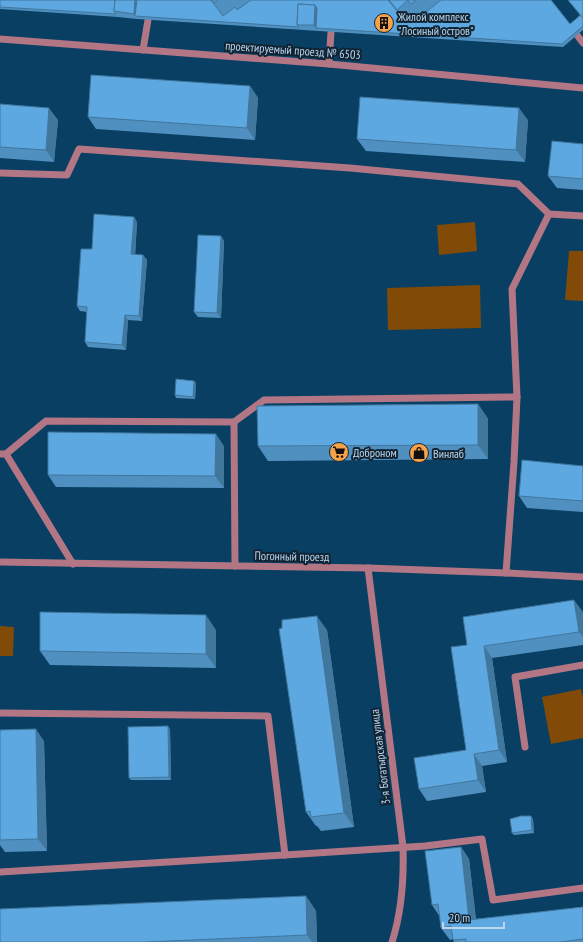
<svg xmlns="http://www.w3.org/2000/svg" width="583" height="942" viewBox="0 0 583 942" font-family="'PT Sans Narrow',sans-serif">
  <rect width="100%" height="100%" fill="#083f62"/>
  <g fill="#814b07">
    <path d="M475,222L477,251L439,255L437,225Z"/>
    <path d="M569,251H583V301L565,300Z"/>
    <path d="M480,285L481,328L388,330L387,288Z"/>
    <path d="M0,626L14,627L13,656H0Z"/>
    <path d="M581,689L583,698V738L551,744L542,697Z"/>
  </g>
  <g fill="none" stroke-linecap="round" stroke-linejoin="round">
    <g stroke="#b27685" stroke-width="7">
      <path d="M577,35L583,43"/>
      <path d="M0,39L329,64L583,88"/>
      <path d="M143,50L148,20"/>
      <path d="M329,64L331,32"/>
      <path d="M0,173L67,175L79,149L350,168L518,184L549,214L583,216"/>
      <path d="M234,422L235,566"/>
      <path d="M0,454H6L46,421L234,422L264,400L517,397"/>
      <path d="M6,454L73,564"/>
      <path d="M0,562L368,568L506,573L583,577"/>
      <path d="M368,568L403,847C404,879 402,911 392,942"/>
      <path d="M506,573L514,462L517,397L512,289L549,214"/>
      <path d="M0,713L268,716L285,855L425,846L482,839L493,900L583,888"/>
      <path d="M525,747L515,677L583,665"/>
      <path d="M0,872L285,855"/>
    </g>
  </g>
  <g fill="#5090c1">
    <path d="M0,0H551L570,24L580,15L568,0H583V30L563,47L137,19L118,17L0,9Z"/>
    <path d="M250,86L258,98L255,140L96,129L88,117Z"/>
    <path d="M0,104L58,120L54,162L0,158Z"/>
    <path d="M528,120L525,162L366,151L357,139Z"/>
    <path d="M583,144V190L557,188L548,176Z"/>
    <path d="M134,217L137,222L135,255H143L147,260L142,321L128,320L126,350L88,347L85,342L87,312L80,311L77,306L92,249Z"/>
    <path d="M221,236L224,241L221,318L198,317L194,312Z"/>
    <path d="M194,381L196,383L195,399L176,398L175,395Z"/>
    <path d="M478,404L488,419V459L268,461L258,446Z"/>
    <path d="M224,446V488L56,487L48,475Z"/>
    <path d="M583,466V512L527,508L519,496Z"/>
    <path d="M583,612V645L492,658L507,762L482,766L486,792L427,801L419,789L466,750L467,645Z"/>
    <path d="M216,630V668L50,665L40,651Z"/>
    <path d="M327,630L354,827L321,831L317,826H316L306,812Z"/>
    <path d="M170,729L171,780H131L129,778Z"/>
    <path d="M0,730L44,741L47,851L5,852L0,845Z"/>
    <path d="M531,816L533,819L534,833L514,835L512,833Z"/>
    <path d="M461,847L469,859L476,919L583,907V942H454L453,939L450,940L441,928L440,917L432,905Z"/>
    <path d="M306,896L316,911L317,942H0Z"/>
  </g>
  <g fill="#41769d">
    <path d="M135,0H140L135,16L134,14Z"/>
    <path d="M315,5L319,10L316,28L317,31L314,25Z"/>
    <path d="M250,86L258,98L255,140L247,128Z"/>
    <path d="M49,108L58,120L54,162L46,150Z"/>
    <path d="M519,108L528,120L525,162L516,150Z"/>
    <path d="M134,217L137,222L135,259L131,254Z"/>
    <path d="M221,236L224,241L221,318L217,313Z"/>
    <path d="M143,255L147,260L142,321L139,316Z"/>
    <path d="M125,315L128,320L126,350L122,345Z"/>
    <path d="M194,381L196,383L195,399L193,397Z"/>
    <path d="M478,404L488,419V459L478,445Z"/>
    <path d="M216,434L224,446V488L215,476Z"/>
    <path d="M574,600L583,612V637L579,632Z"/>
    <path d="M206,615L216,630V668L206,654Z"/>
    <path d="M317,616L327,630L354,827L344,813Z"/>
    <path d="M484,646L492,658L507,762L499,750Z"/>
    <path d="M168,726L170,729L171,780L169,777Z"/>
    <path d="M36,729L44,741L47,851L38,839Z"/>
    <path d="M474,754L482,766L486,792L478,780Z"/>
    <path d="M531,816L533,819L534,833L532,830Z"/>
    <path d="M461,847L469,859L477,932L469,920Z"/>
    <path d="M306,896L316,911L317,942H312L307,935Z"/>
  </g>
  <g fill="#5da8e0" stroke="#41769d">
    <path d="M0,0H115L114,11L116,14L0,7Z"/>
    <path d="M115,0H135L134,14L114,11Z"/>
    <path d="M137,0H211L223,16L235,7L237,10L251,0H388L406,22L417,13L420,17L441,0H551L570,24L581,15L583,18V26L562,44L316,28L317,8L315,5L298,4L297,25L299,27L135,16Z"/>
    <path d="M212,0H218L214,3Z"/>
    <path d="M389,0H416L411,4L408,0L397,10Z"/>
    <path d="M568,0H583V18Z"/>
    <path d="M298,4L315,5L314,25H297Z"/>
    <path d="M91,75L250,86L247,128L88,117Z"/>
    <path d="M360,97L519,108L516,150L357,139Z"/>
    <path d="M0,104L49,108L46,150L0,147Z"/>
    <path d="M552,141L583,144V179L548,176Z"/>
    <path d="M94,214L134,217L131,254L143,255L139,316L125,315L122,345L85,342L87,307L77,306L81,249H92Z"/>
    <path d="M198,235L221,236L217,313L194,312Z"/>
    <path d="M176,379L194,381L193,397L175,395Z"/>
    <path d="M478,404V445L258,446L257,406Z"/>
    <path d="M48,432L216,434L215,476L48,475Z"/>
    <path d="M522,460L583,466V501L519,496Z"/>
    <path d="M574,600L579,632L484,646L499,750L474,754L478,780L419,789L414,758L466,750L451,647L467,645L463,617Z"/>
    <path d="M40,612L206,615V654L40,651Z"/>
    <path d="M317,616L344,813L311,817L310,811L306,812L279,629L282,628V620Z"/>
    <path d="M168,726L169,777L129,778L128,727Z"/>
    <path d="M36,729L38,839L0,840V730Z"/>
    <path d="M521,816H531L532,830L512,833L510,819Z"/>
    <path d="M461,847L469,920L583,907V939L560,942H466V939L453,940L451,926L441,928L438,904L432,905L425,851Z"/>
    <path d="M306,896L307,935L145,942H0V909Z"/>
  </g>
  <defs>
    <g id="building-disc" transform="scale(1)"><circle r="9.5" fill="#f7a149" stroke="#102434"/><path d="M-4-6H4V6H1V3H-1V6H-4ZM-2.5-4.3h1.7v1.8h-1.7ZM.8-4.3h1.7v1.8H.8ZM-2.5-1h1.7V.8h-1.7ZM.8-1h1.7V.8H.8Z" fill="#111"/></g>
    <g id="supermarket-disc" transform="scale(1)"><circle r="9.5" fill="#f7a149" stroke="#102434"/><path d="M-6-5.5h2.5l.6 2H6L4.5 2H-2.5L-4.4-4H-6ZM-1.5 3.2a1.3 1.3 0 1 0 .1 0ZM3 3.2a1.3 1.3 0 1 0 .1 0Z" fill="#111"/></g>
    <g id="shop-disc" transform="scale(1)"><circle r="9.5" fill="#f7a149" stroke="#102434"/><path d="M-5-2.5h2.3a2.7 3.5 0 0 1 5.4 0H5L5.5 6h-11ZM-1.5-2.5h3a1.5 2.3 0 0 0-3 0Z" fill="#111"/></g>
  </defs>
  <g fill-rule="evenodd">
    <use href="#building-disc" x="384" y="23"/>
    <use href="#supermarket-disc" x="339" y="452"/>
    <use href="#shop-disc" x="419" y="453"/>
  </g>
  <g text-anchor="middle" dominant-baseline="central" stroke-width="4" stroke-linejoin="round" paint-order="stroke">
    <g font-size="12" fill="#bbd5ea" stroke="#102434" text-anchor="start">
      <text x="398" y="16">Жилой комплекс<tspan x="398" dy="14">"Лосиный остров"</tspan></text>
      <text x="353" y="452">Доброном</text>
      <text x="433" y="453">Винлаб</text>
    </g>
    <g font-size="12" fill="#bbd5ea" stroke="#102434">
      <text transform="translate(293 50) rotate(4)">проектируемый проезд № 6503</text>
      <text transform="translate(292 556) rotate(1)">Погонный проезд</text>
      <text transform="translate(380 757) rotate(-97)">3-я Богатырская улица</text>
    </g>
  </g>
  <path d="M443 922v6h61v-6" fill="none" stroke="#bbd5ea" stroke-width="2"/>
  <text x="449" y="922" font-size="12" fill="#bbd5ea" stroke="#102434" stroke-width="3" paint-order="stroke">20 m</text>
</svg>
